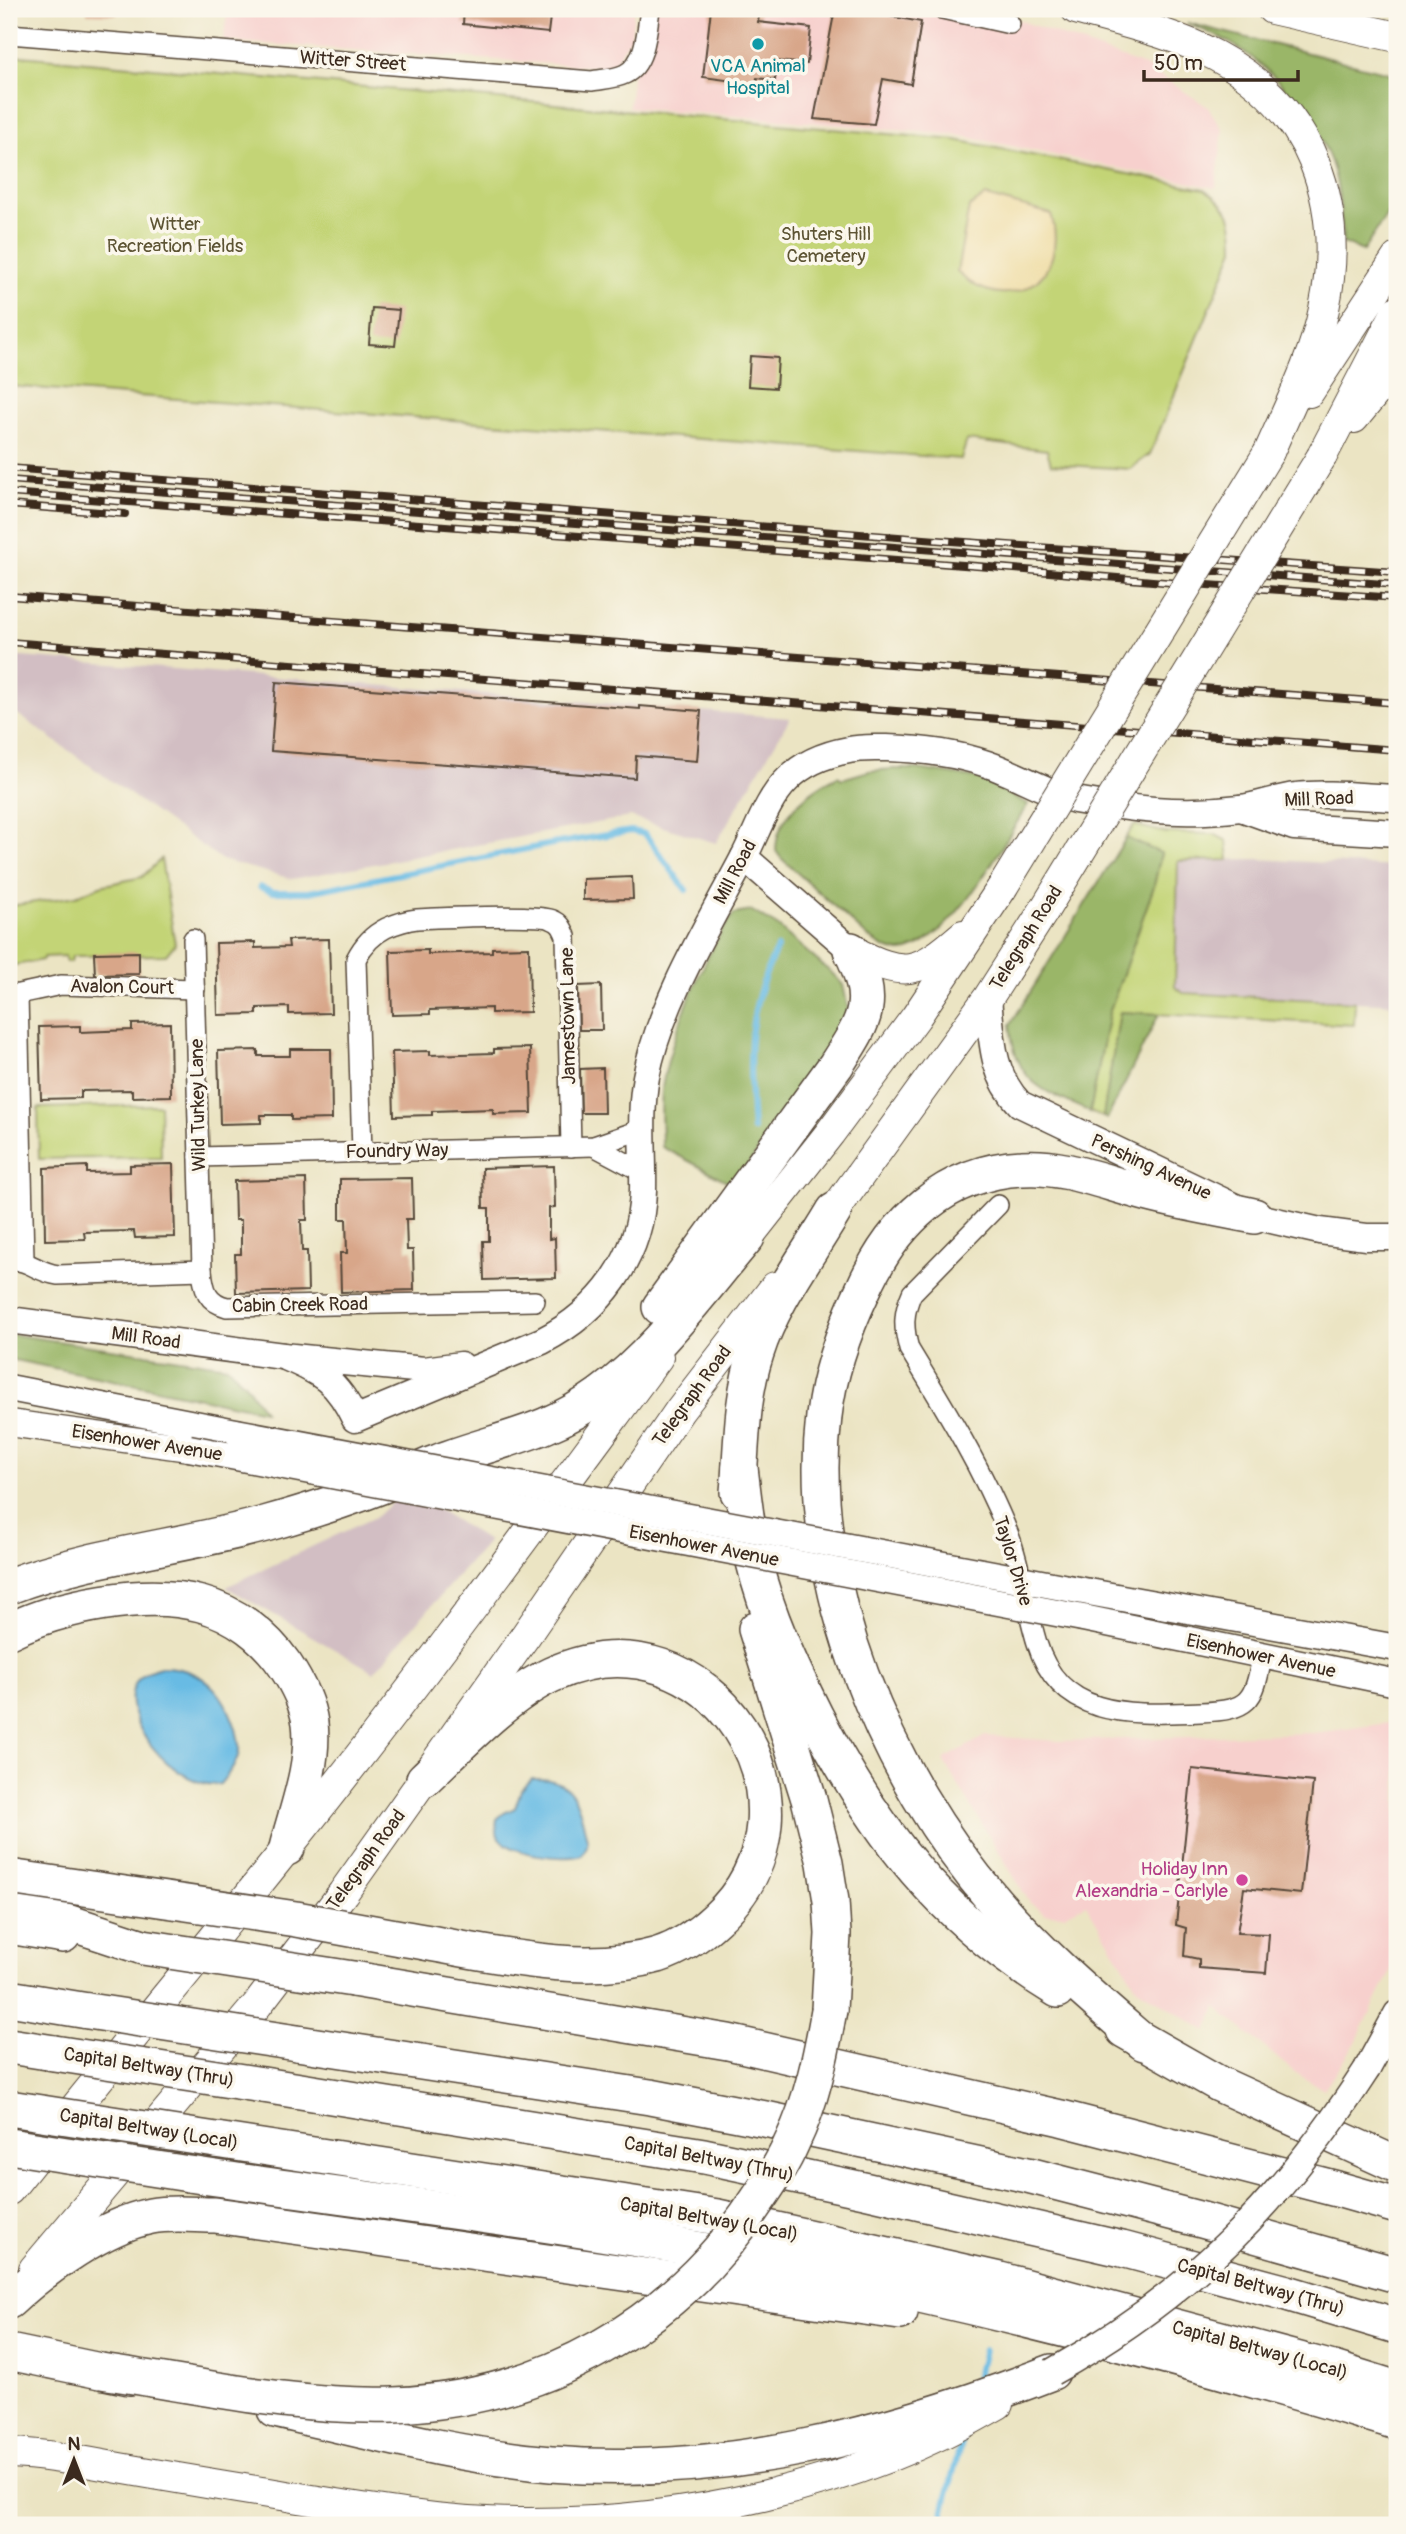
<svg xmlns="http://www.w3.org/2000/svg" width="1406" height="2534" viewBox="0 0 1406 2534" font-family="Pangolin,sans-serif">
  <rect width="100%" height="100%" fill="#fbf7ec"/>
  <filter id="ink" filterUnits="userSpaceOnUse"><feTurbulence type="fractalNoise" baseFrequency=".0143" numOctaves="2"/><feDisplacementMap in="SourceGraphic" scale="14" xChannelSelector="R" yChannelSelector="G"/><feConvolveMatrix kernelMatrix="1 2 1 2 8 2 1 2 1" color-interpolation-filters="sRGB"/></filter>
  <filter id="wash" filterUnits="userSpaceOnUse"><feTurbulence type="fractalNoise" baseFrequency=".00686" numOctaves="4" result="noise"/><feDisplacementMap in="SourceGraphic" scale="28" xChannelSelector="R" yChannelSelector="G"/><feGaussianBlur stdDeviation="1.57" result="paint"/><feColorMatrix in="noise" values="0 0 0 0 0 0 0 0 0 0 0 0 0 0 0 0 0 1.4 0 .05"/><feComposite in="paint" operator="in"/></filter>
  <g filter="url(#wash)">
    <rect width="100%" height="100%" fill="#ebe4c3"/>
    <g fill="#f7d0cd">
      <path d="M228,9H634L631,37L611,68L223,41Z"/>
      <path d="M639,9H989L1147,67L1208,107L1223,130L1216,188L957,135L629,107Z"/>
      <path d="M1397,1722V1958L1356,2042L1324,2090L1293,2071L1216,2007L1207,2031L1137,1988L1086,1904L1064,1915L1045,1914L1030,1903L943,1760L985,1736L1059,1741L1314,1733Z"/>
    </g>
    <g fill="#d2bec3">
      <path d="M9,656L790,718L716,843L630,817L292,879L222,860L9,708Z"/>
      <path d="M1259,859L1397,867V1004L1183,993L1175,987L1178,860Z"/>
      <path d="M406,1489L488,1541L374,1672L226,1587L377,1516Z"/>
    </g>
    <g fill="#c3d476" stroke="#7f7f4a" stroke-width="2">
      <path d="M9,55L955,140L1204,189C1231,207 1234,218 1234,249L1150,454L1130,469L1051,464L1047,450L967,440L961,459L9,386Z"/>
      <path d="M1134,825L1166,833L1214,834L1227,841L1229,860L1178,861L1175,987L1183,993L1355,1002L1354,1025L1120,1012L1103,1117L1090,1112L1109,1013L1154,886L1161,854L1126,838Z"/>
      <path d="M161,859L175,944L166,955L72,956L71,962H66L65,956L44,957L42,960L9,966V906L76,896L100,886L142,877Z"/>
      <path d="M160,1105L161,1157L39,1159L38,1108Z"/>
    </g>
    <g fill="#9ab667" stroke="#6a7042" stroke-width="2">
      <path d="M1187,23L1397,75V199L1363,251L1343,243C1341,216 1340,187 1331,162C1314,115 1270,65 1227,41C1214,34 1200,29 1187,23Z"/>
      <path d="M893,769H918L977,778L1028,804C1004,843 950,946 902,951C889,952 878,944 868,937L781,858L776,851C776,815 809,791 838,776L842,779L869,771Z"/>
      <path d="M1126,838L1161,853L1154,886L1109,1013L1090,1112C1041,1089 1016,1085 1010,1025Z"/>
      <path d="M752,911L777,926L835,976L843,985L850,1018L734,1185L662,1147C662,1125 659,1099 664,1077C674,1031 705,952 734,914Z"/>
      <path d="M1120,1012L1159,1014L1107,1119L1103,1117Z"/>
      <path d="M9,1334L227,1366L246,1385L264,1411L9,1359Z"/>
    </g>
    <path fill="#eeda9e" stroke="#94825e" stroke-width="2" d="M986,196L1051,214C1071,280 1008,320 957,272L969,207Z"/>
    <g fill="#68bbe4" stroke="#527281" stroke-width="2">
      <path d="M161,1667C202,1667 224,1691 236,1729C238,1737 241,1748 238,1756C235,1766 226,1777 220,1784C170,1793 87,1684 161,1667Z"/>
      <path d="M532,1779C576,1777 578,1803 587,1839V1846L582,1855C564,1861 509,1855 498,1836C496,1830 496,1825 497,1819L504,1813L515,1808L521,1790Z"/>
    </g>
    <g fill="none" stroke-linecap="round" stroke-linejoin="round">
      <g stroke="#68bbe4" stroke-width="6">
        <path d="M260,887L272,892H309L552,844L631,831L645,834L686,890"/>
        <path d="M753,1130C749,1059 744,1015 777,948"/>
        <path d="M974,2389L984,2350"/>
        <path d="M940,2525L963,2434"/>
      </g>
    </g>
    <g id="blocks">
      <g fill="#d8a689">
        <path d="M87,9H118L117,15L87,14Z"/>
        <path d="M464,9H551L548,33L463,24Z"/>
        <path d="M711,9H760L758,22L811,28L807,64L777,61L775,80L757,78L756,84L703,77Z"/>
        <path d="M835,9H851L921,22L911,84L883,79L874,124L814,119Z"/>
        <path d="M372,308L399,310L395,346L369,344Z"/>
        <path d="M750,356L778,358L776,388L748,386Z"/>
        <path d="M276,682L640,709V706L701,711L697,761L636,756L635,778L271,751Z"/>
        <path d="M632,877L633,899L583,900V879Z"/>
        <path d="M329,939L331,1013L289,1014V1007L257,1008V1014L218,1015L216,943L255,942V948L289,947L288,940Z"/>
        <path d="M529,947L530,1012L491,1013V1008L430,1010V1014L392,1015L390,951L428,950V954L492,952V948Z"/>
        <path d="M139,952V974L95,975L94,953Z"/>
        <path d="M601,985L602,1030H579L578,986Z"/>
        <path d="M170,1023L171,1096L132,1097V1090L81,1091V1098L41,1099L39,1027L80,1026V1032L132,1030V1024Z"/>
        <path d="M530,1048L532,1113L493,1114V1109L432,1111V1115L394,1116L392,1052L430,1051V1055L494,1053V1049Z"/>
        <path d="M290,1049H331L332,1119L291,1120V1115H261V1123L220,1124L218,1051L258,1050V1056H290Z"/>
        <path d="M603,1068L604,1113H581L580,1069Z"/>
        <path d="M173,1164L175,1237L135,1238L134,1231L84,1232L85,1239L45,1240L44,1168L87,1166V1173L130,1172V1165Z"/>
        <path d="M554,1166L555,1207L549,1208V1239L555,1238L556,1278L484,1280L483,1241H489V1208H483L482,1168Z"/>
        <path d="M412,1178L413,1219H406L407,1250H413L414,1290L341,1292L340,1253H347L346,1219H340V1179Z"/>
        <path d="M306,1179L307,1220H301L302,1251H307L308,1291L236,1293L235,1254H241V1220H235L234,1181Z"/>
        <path d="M1192,1769L1313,1782L1301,1894L1244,1888L1237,1933L1269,1934L1266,1973L1199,1968V1959L1184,1956L1186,1928L1176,1925Z"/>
      </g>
    </g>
  </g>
  <g filter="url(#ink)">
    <use href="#blocks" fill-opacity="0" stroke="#554637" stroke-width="2"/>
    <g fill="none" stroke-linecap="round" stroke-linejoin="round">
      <g stroke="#554637" stroke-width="22">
        <g id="street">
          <path d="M942,9L1010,24"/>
          <path d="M9,34L592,81C602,79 615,79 625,74C646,64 647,29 650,9"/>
          <path d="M193,939L202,1270C204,1290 207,1302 227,1307L535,1301"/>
          <path d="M18,995L24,1260"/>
          <path d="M9,996L61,985L195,989"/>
          <path d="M594,1146L643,1172"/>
          <path d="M362,1152L356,959C363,945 372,935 386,928C395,924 407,920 417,919C437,918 541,913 553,920C561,923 563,929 566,936L571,1147"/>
          <path d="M199,1157L594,1146L643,1129"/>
          <path d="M998,1205L912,1293C903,1313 903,1327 909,1349C945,1408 983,1470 1009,1535C1022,1570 1026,1608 1037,1643C1061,1722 1136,1714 1201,1712C1249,1710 1254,1702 1262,1657"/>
          <path d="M9,1260C31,1260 36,1272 58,1275L202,1270"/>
        </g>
      </g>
      <g stroke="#554637" stroke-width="29">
        <g id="secondary">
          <path d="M1241,808L1294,827L1397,833"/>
          <path d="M744,857L851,950"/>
          <path d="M988,998C992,1038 991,1074 1020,1104L1254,1216L1320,1231L1366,1237H1397"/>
          <path d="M9,1320L283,1356L424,1370L461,1365"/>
          <path d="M283,1356C321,1373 336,1379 355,1419L542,1341C600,1311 641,1258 643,1191C644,1153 639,1115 646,1077C660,1003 709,924 744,857C757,832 767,800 787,780C803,763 827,754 849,750C861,747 875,748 887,748C921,749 955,753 987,764C1017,774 1045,792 1075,800C1090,803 1105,805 1119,806C1159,812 1201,813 1240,808C1259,806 1277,798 1296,796C1326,792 1366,797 1397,798"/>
          <path d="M9,1388L236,1432"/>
          <path d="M9,1423L189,1448"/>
          <path d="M1089,1592L1397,1648"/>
          <path d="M1083,1618L1397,1683"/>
          <path d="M1367,2069L1397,2014"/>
        </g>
      </g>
      <g stroke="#554637" stroke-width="32">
        <g id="primary">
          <path d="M1076,9C1123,22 1173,33 1216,56C1313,108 1346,205 1324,309C1314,358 1289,406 1269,452"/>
          <path d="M1272,9L1397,37"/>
          <path d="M1309,392L1397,258"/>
          <path d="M1354,418L1397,366"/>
          <path d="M1322,456L1397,311"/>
          <path d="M851,950C905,978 917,975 963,935"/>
          <path d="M821,1229L988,998L1043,912"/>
          <path d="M734,1255L830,1133L916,1017L1002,888"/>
          <path d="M9,2190C100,2075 195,1963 287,1848C415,1688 536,1522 658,1357"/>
          <path d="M34,2269L258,2004L343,1893L526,1635L680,1410L775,1287"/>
          <path d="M9,2453C45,2454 83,2461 119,2468C171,2477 223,2486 275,2494C354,2507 436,2522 516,2523C679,2525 857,2487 998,2404"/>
        </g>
      </g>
      <g stroke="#554637" stroke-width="38">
        <g id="highway">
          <path d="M660,1307L836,1065C866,1018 877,1003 851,950"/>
          <path d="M740,1468C744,1500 747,1531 754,1562C767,1615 791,1667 815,1715C876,1834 943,1920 1058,1990"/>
          <path d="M738,1492C742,1446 741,1397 756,1353C772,1302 807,1257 834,1211"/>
          <path d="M9,1586C92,1555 180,1547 265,1524C304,1513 343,1501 381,1486C404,1477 426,1466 449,1458C505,1438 549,1432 600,1395C657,1353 701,1291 747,1237"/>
          <path d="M756,1629L809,1799L825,1863L831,1901L833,1934L829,2010"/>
          <path d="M9,1631C60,1606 145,1589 201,1604C235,1613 265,1636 285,1665C297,1683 307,1702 310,1723C315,1764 297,1809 287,1848"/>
          <path d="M9,1897L58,1919L143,1947"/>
          <path d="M9,1926L63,1935"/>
          <path d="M401,1938C482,1951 578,1978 658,1955C680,1948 700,1934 716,1919C838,1808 710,1602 551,1675C506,1696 460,1745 424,1779"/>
          <path d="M353,1979L728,2042L1061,2118L1337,2189L1397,2206"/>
          <path d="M9,1998L88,2011"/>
          <path d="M1124,2030L1219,2084L1397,2165"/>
          <path d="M297,2043L650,2097L765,2119L1028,2175L1202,2220L1397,2275"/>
          <path d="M1144,2043C1092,1998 1040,1954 995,1902C886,1776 804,1585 824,1416C829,1371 844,1330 863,1290C893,1222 945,1172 1022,1168C1062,1165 1100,1181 1138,1191C1176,1202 1216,1208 1254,1216"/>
          <path d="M9,2046L54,2053"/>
          <path d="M263,2085L704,2156L864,2190L1122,2249L1287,2293L1397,2326"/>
          <path d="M216,2140L718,2217L1000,2280L1333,2369L1397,2389"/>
          <path d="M189,2174C392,2204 596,2227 796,2268C999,2310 1200,2362 1397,2422"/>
          <path d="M9,2301C43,2269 104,2225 151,2216C171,2212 195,2215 215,2215L900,2312"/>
          <path d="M9,2352L129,2377"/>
          <path d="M275,2410C366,2431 458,2456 551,2464C725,2478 892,2434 1052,2372"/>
        </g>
      </g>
      <use href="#street" stroke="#fff" stroke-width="19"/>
      <use href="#secondary" stroke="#fff" stroke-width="26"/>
      <use href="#primary" stroke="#fff" stroke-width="30"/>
      <use href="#highway" stroke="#fff" stroke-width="35"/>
      <g stroke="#3b2a1e" stroke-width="8">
        <g id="rail">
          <path d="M9,468L937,540L1397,572"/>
          <path d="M9,480L1397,585"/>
          <path d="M9,493L990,567L1164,582L1397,598"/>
          <path d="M9,505L125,514"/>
          <path d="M9,596L1397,703"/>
          <path d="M9,642L1397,750"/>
        </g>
      </g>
      <use href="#rail" stroke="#fbf7ec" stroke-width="5" stroke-dasharray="16" stroke-linecap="butt"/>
      <g stroke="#554637" stroke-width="29" stroke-linecap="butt">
        <g id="secondary-bridge">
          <path d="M236,1432L1089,1592"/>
          <path d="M189,1448L1083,1618"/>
          <path d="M1052,2372C1191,2295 1282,2201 1367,2069"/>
        </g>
      </g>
      <g stroke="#554637" stroke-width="32" stroke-linecap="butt">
        <g id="primary-bridge">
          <path d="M1002,888L1269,452"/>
          <path d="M1043,912L1322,456"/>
        </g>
      </g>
      <g stroke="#554637" stroke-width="38" stroke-linecap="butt">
        <g id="highway-bridge">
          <path d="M9,1877L296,1919L401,1938"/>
          <path d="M143,1947L353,1979"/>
          <path d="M88,2011L297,2043"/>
          <path d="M54,2053L263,2085"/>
          <path d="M9,2108L216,2140"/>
          <path d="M9,2146L189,2174"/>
          <path d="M101,2371C197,2385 297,2408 394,2405C543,2399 675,2325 757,2201C770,2182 783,2163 792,2142C812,2101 821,2055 829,2010"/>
        </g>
      </g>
      <use href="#secondary-bridge" stroke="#fff" stroke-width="26"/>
      <use href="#primary-bridge" stroke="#fff" stroke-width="30"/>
      <use href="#highway-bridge" stroke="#fff" stroke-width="35"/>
    </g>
  </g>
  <circle fill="#0f9aa8" stroke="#fbf7ec" stroke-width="2.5" cx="758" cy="44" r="7"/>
  <circle fill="#d1479c" stroke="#fbf7ec" stroke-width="2.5" cx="1242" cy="1880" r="7"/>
  <g text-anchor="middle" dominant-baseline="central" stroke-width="7" stroke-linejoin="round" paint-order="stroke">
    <g font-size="19" fill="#3b2a1e" stroke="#fbf7ec">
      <text transform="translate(353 61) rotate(4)">Witter Street</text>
      <text transform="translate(1319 799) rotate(-2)">Mill Road</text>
      <text transform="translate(735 872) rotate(-62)">Mill Road</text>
      <text transform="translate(1026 938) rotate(-58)">Telegraph Road</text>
      <text transform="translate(122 987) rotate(1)">Avalon Court</text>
      <text transform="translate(568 1016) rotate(-91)">Jamestown Lane</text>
      <text transform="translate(198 1105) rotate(-91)">Wild Turkey Lane</text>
      <text transform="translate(397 1151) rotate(-1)">Foundry Way</text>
      <text transform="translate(1151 1167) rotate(25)">Pershing Avenue</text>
      <text transform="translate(300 1305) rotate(-1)">Cabin Creek Road</text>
      <text transform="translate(146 1338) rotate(8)">Mill Road</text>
      <text transform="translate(692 1396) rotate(-54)">Telegraph Road</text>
      <text transform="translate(147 1443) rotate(9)">Eisenhower Avenue</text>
      <text transform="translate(704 1546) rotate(11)">Eisenhower Avenue</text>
      <text transform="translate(1013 1561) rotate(73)">Taylor Drive</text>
      <text transform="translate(1261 1656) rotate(12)">Eisenhower Avenue</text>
      <text transform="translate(366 1860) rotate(-54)">Telegraph Road</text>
      <text transform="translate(149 2067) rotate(9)">Capital Beltway (Thru)</text>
      <text transform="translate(149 2129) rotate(9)">Capital Beltway (Local)</text>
      <text transform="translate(709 2159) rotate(11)">Capital Beltway (Thru)</text>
      <text transform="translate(709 2219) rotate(10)">Capital Beltway (Local)</text>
      <text transform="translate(1261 2287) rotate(15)">Capital Beltway (Thru)</text>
      <text transform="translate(1260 2350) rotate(15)">Capital Beltway (Local)</text>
    </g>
    <g font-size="19" fill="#0d838f" stroke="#fbf7ec">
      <text x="758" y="66">VCA Animal<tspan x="758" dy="22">Hospital</tspan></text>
    </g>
    <g font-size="19" fill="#5d5434" stroke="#fbf7ec">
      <text x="175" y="224">Witter<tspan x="175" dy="22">Recreation Fields</tspan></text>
      <text x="826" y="234">Shuters Hill<tspan x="826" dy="22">Cemetery</tspan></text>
    </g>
    <g font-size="19" fill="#b23c85" stroke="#fbf7ec" text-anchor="end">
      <text x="1228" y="1869">Holiday Inn<tspan x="1228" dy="22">Alexandria - Carlyle</tspan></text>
    </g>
  </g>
  <rect width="1406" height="2534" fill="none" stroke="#fbf7ec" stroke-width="35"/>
  <g transform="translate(74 2460)" stroke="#fbf7ec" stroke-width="5" paint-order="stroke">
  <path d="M0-5L12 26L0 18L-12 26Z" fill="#3b2a1e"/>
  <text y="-10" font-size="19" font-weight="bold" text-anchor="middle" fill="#3b2a1e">N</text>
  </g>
  <path d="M1144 70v10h154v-10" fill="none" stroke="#3b2a1e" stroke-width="3.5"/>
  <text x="1154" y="70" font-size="21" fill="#3b2a1e" stroke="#fbf7ec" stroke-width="5" paint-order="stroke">50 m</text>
</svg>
